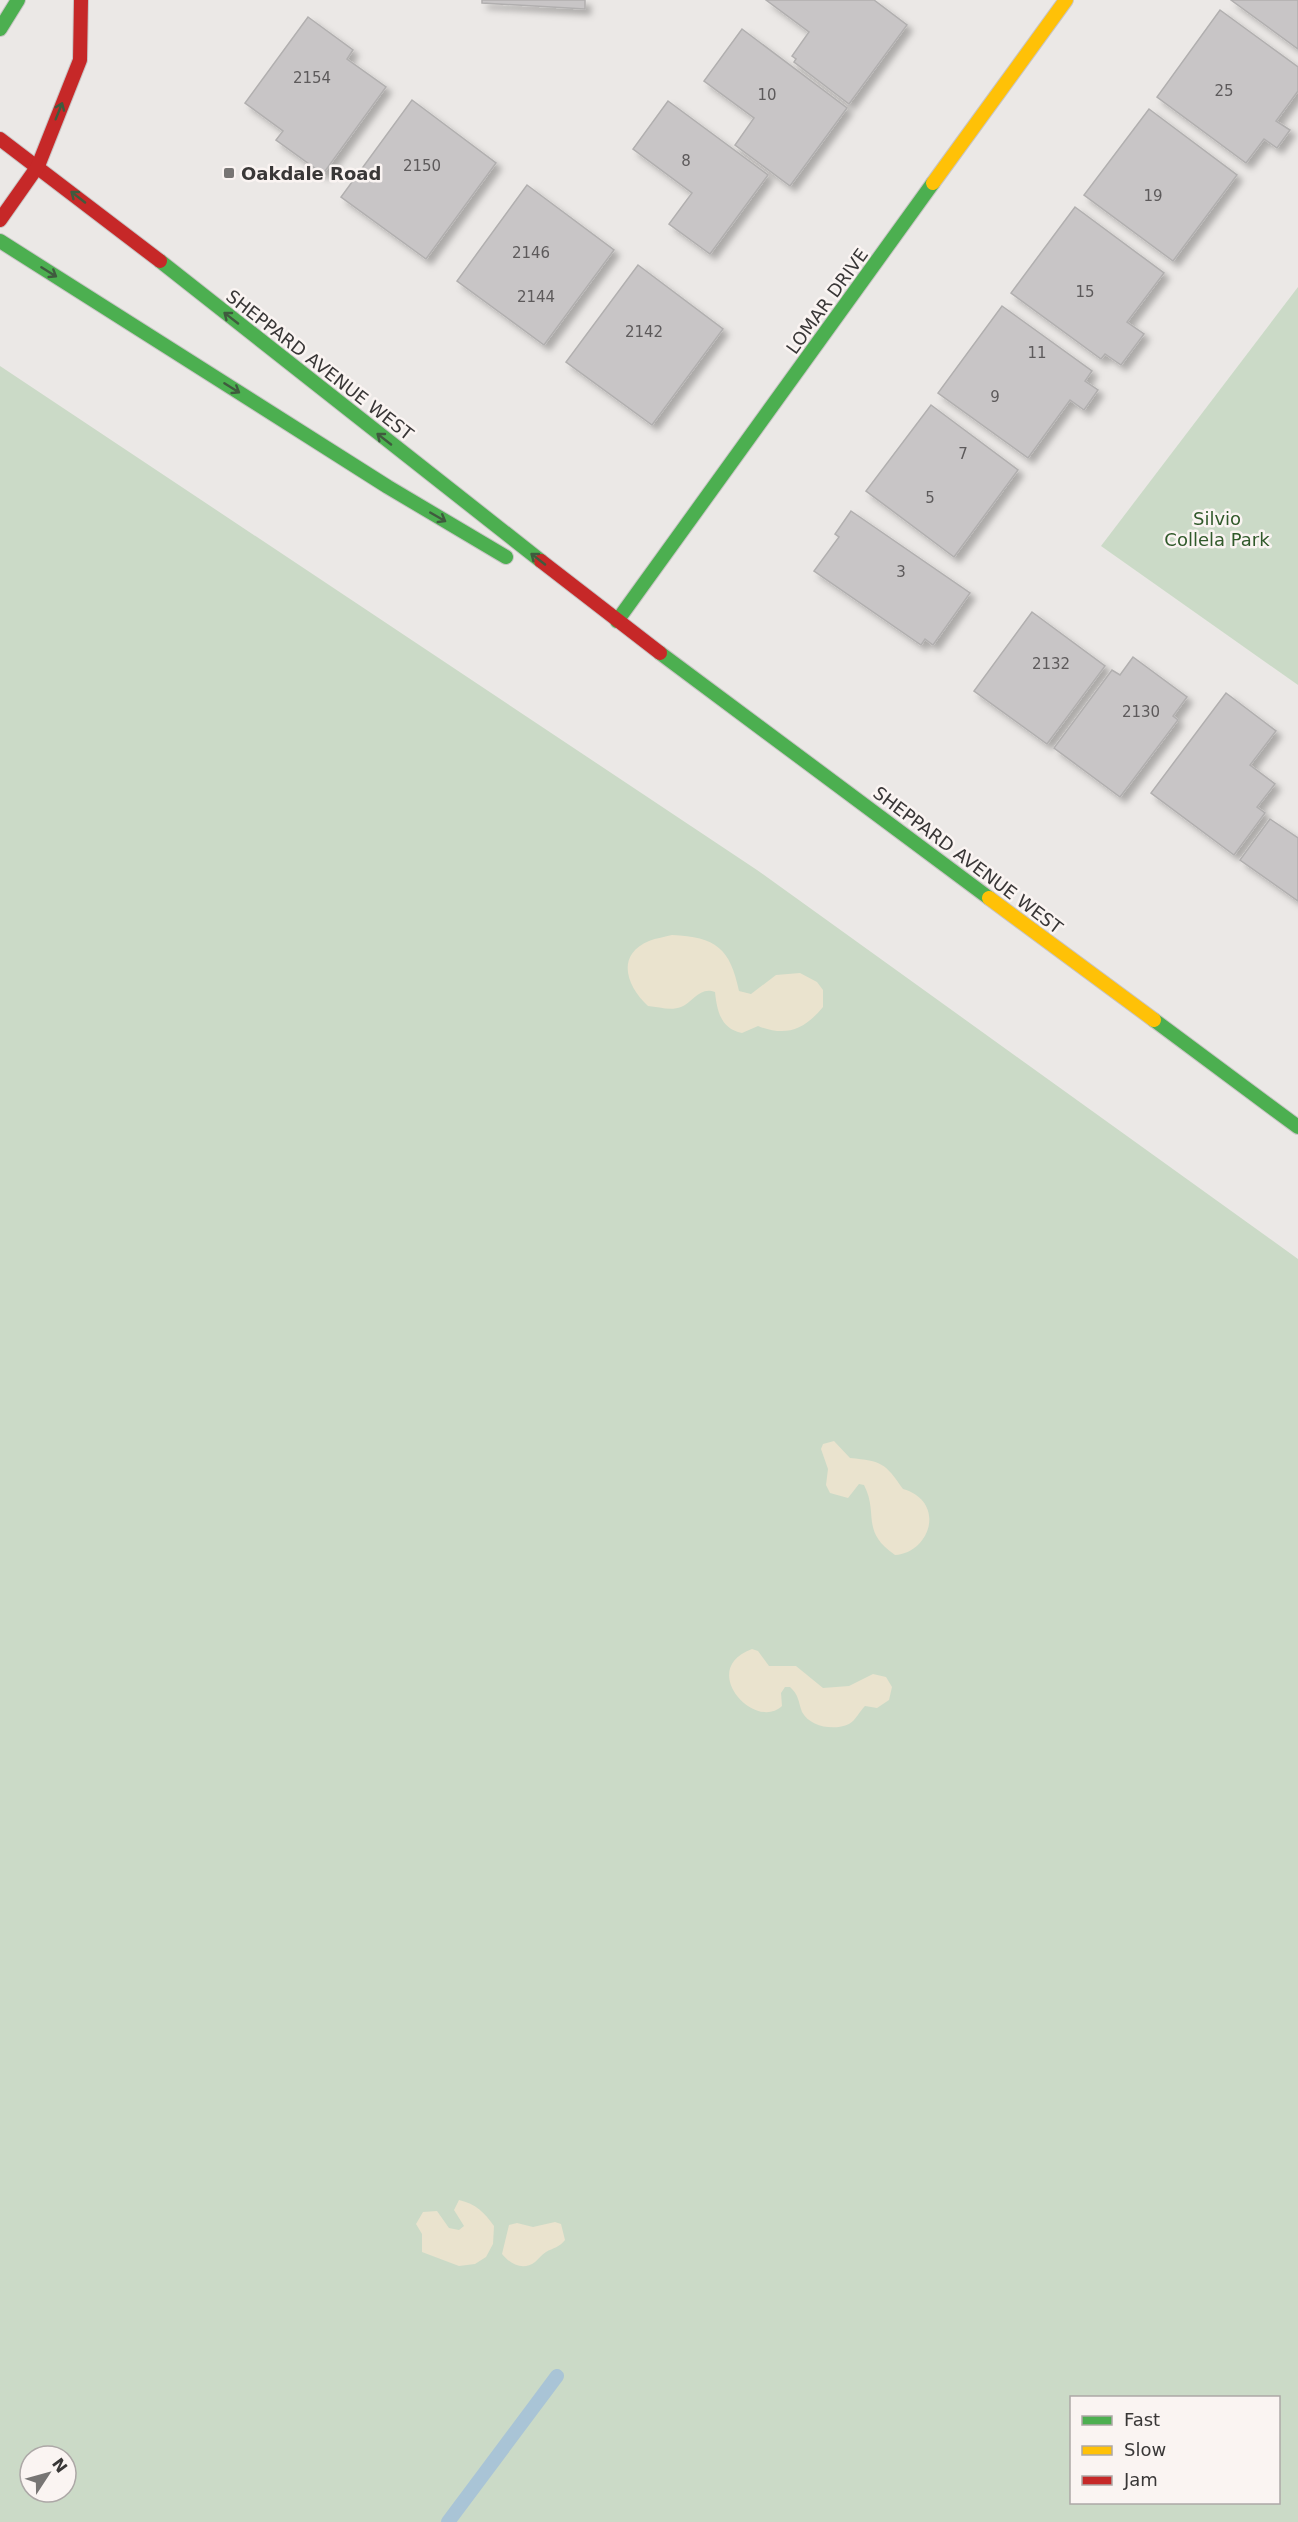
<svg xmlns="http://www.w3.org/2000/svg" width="1298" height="2522" viewBox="0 0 1298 2522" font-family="'DejaVu Sans',sans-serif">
  <defs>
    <filter id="shadow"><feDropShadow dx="5.5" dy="5.5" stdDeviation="3" flood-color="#0004"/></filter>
  </defs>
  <rect width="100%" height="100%" fill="#ebe8e6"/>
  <g fill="#cbdac7" fill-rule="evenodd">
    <path d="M1298,287V685L1101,546Z"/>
    <path d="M0,366L757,870L1298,1259V2522H0ZM1072,2398H1278V2502H1072ZM30,2456H66V2492H30Z"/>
  </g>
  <g fill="#eae3ce">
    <path d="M672,935C716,937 730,948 739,991L751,994L776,975L800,973L817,982L823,990V1007C804,1030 786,1037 758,1026L742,1033C721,1029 717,1011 715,992C700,986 693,1002 681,1007C671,1011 659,1007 648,1006C627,987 615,955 649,941C656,938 665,937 672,935Z"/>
    <path d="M834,1441L850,1458C882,1461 885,1463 903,1489C947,1502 930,1553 895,1555C860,1531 879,1514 864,1485L859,1484L848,1498L830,1493L826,1485L828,1469L821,1449L823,1444Z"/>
    <path d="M752,1649L758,1651L769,1666H796L823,1688L849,1686L873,1674L886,1677L892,1687L889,1700L877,1708L865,1706C860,1711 855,1721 849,1724C834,1731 810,1727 802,1712C798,1701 799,1695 790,1687H785L781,1693L782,1706C755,1732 697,1669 752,1649Z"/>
    <path d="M459,2200C476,2204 484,2212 494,2226L493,2244L486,2257L475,2264L459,2266L422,2252V2234L416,2224L423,2212L437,2211L449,2228L459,2230L464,2226L454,2210Z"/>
    <path d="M555,2222L561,2224L565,2240C560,2247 553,2248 546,2252C541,2255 539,2259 535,2262C523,2271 510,2264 502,2254L509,2225L517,2223L533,2227Z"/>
  </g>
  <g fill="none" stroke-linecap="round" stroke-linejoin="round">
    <path stroke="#a9c4d6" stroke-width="14" d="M448,2522L557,2376"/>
  </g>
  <g fill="#c8c5c6" stroke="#b1afaf" stroke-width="1.5" filter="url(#shadow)">
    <path d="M482,0H585V9L482,3Z"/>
    <path d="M766,0H874L907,25L849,104L794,62L796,59L792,56L809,32Z"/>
    <path d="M1231,0H1298V49Z"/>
    <path d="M1220,10L1298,67V91L1276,121L1290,130L1277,148L1264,139L1246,163L1157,97Z"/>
    <path d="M308,17L353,50L347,59L386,87L323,174L276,140L283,131L245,103Z"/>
    <path d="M742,29L847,108L790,186L735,145L754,118L704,81Z"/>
    <path d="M412,100L496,163L426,259L341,197Z"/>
    <path d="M668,101L768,175L710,254L669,224L692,193L633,149Z"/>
    <path d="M1149,109L1237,175L1173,261L1084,195Z"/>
    <path d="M527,185L614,250L544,345L457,281Z"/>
    <path d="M1075,207L1164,273L1127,322L1144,334L1121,365L1105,354L1101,359L1011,293Z"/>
    <path d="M638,265L723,329L652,425L566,362Z"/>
    <path d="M1002,306L1092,371L1085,381L1098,390L1084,410L1070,400L1028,458L938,393Z"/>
    <path d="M931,405L1018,470L954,557L866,491Z"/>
    <path d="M851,511L970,593L933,645L925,639L921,645L814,571L839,537L835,534Z"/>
    <path d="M1032,612L1105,666L1047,744L974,691Z"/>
    <path d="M1133,657L1187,697L1173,716L1178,720L1120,797L1054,748L1112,670L1120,675Z"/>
    <path d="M1226,693L1276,731L1250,765L1275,784L1257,807L1265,813L1234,855L1151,793Z"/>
    <path d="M1270,819L1298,838V901L1240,860Z"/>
  </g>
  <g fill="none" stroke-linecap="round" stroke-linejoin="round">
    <g stroke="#c8c5c5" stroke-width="16">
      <g id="fast">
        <path d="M0,29L18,0"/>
        <path d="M0,241L388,487L506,557"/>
        <path d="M160,261L541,561"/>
        <path d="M617,621L933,183"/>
        <path d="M660,653L989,898"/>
        <path d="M1154,1020L1298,1127"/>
      </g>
    </g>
    <g stroke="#c8c5c5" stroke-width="16">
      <g id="slow">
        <path d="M933,183L1066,0"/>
        <path d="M989,898L1154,1020"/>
      </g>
    </g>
    <g stroke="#c8c5c5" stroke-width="16">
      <g id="jam">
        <path d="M0,139L160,261"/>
        <path d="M0,220L38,166L80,60L81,0"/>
        <path d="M541,561L660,653"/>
      </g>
    </g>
    <use href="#fast" stroke="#4caf50" stroke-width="14"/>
    <use href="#slow" stroke="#ffc107" stroke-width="14"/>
    <use href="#jam" stroke="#c62828" stroke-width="14"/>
  </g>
  <defs><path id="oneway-shaft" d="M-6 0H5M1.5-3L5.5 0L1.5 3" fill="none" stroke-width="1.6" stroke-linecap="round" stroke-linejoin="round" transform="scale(1.5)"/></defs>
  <g stroke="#3f5b3e">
    <use href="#oneway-shaft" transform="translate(59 111) rotate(-68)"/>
    <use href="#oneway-shaft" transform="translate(78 197) rotate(-142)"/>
    <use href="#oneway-shaft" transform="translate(49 272) rotate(32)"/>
    <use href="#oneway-shaft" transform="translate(231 318) rotate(-142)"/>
    <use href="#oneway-shaft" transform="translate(232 388) rotate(32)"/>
    <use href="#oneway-shaft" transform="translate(384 439) rotate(-142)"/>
    <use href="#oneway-shaft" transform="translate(438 517) rotate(30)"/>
    <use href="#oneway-shaft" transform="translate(538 559) rotate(-142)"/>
  </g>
  <rect fill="#777574" stroke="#faf4f2" stroke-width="2" x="223" y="167" width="12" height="12" rx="3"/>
  <g text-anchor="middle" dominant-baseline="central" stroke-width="5" stroke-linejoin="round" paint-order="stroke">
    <g font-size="15" fill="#5d5a5b">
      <text x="312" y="78">2154</text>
      <text x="1224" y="91">25</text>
      <text x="767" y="95">10</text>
      <text x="686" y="161">8</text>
      <text x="422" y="166">2150</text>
      <text x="1153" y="196">19</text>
      <text x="531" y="253">2146</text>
      <text x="1085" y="292">15</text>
      <text x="536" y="297">2144</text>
      <text x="644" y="332">2142</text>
      <text x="1037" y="353">11</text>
      <text x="995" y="397">9</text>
      <text x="963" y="454">7</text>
      <text x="930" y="498">5</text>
      <text x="901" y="572">3</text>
      <text x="1051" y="664">2132</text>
      <text x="1141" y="712">2130</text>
    </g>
    <g font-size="18" font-weight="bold" fill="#393737" stroke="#faf4f2" text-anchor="start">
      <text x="241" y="173">Oakdale Road</text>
    </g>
    <g font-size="18" fill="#393737" stroke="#faf4f2">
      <text transform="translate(827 301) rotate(-54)">LOMAR DRIVE</text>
      <text transform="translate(320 365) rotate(38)">SHEPPARD AVENUE WEST</text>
      <text transform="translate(968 860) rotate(37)">SHEPPARD AVENUE WEST</text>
    </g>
    <g font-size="18" fill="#30592a" stroke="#faf4f2">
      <text x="1217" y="518">Silvio<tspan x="1217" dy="21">Collela Park</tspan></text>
    </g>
  </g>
  <rect x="1070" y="2396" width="210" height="108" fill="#faf4f2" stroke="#ada8a7" stroke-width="1.5"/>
  <rect x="1082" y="2416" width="30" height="9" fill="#4caf50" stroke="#ada8a7" stroke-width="1.5"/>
  <text x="1124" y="2426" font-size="18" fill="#393737">Fast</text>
  <rect x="1082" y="2446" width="30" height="9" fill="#ffc107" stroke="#ada8a7" stroke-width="1.5"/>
  <text x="1124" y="2456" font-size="18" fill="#393737">Slow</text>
  <rect x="1082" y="2476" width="30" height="9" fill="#c62828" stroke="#ada8a7" stroke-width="1.5"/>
  <text x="1124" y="2486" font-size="18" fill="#393737">Jam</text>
  <g transform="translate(48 2474) rotate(54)"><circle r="28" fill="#faf4f2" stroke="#ada8a7" stroke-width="1.5"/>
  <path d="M0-4.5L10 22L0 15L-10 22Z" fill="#777574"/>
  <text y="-9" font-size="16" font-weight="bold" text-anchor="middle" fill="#393737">N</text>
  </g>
</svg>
